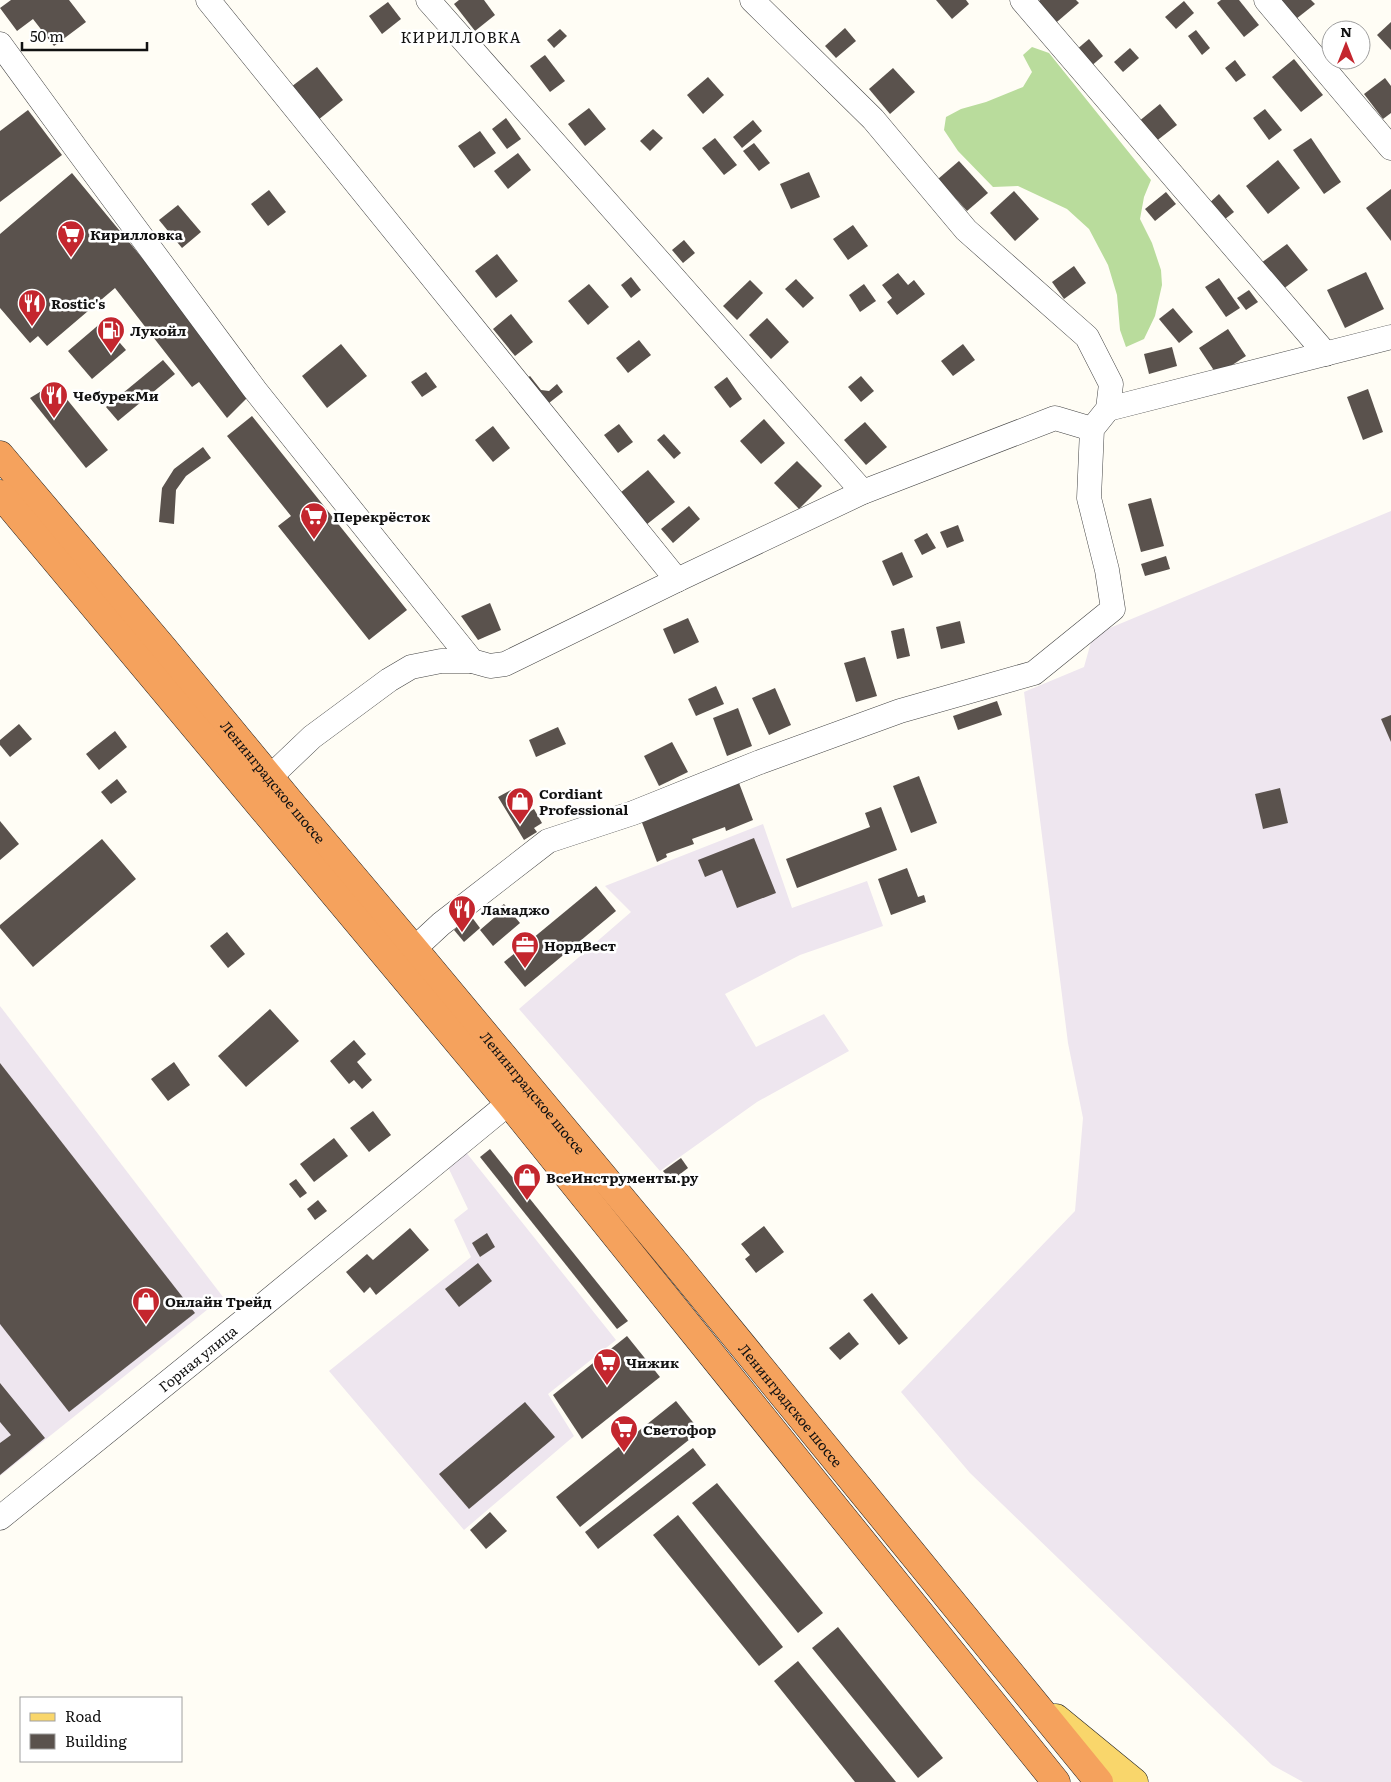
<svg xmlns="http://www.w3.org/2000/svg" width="1391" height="1782" viewBox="0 0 1391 1782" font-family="Literata,serif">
  <rect width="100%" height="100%" fill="#fffdf5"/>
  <g fill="#eee6ef">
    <path d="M1391,511V1782H1303L1272,1765L970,1473L901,1392L1075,1211L1083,1118L1068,1043L1024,692L1084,667L1093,635Z"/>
    <path d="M763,824L792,908L867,881L883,926L800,955L725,994L756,1047L824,1014L849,1051L757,1102L660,1171L519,1009L631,912L605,886Z"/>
    <path d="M0,1006L223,1297L0,1476Z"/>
    <path d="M465,1151L616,1340L548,1394L574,1436L464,1530L329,1371L471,1257L454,1220L468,1209L447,1165Z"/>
  </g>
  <path fill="#b9dc9c" d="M1032,47L1049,53L1151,180L1144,197L1140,219L1152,243L1161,270L1162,285L1155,316L1144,339L1126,347L1120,330L1117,295L1108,265L1089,229L1067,209L1018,186L993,187L958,151L944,130L946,117L961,109L986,102L1023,87L1032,72L1023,55Z"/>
  <g fill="#5a524d">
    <path d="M11,0H69L86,22L54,46L33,19L17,31L0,8Z"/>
    <path d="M459,0H484L495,15L475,31L454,4Z"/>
    <path d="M936,0H966L969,4L952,19Z"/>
    <path d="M1040,0H1076L1079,3L1051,27L1033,6Z"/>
    <path d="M1221,0H1239L1259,25L1244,37L1217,3Z"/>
    <path d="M1281,0H1311L1315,4L1296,19Z"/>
    <path d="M1184,1L1194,13L1176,29L1165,17Z"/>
    <path d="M388,2L401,19L382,34L369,16Z"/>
    <path d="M1391,22V50L1377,35Z"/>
    <path d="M845,28L856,41L836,58L825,46Z"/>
    <path d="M560,29L567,36L554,48L547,40Z"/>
    <path d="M1196,30L1210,48L1202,55L1188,36Z"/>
    <path d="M1089,39L1103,56L1090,67L1076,50Z"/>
    <path d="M1130,48L1139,58L1123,72L1114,62Z"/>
    <path d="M545,55L565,81L550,92L530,66Z"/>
    <path d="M1294,59L1323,95L1301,112L1272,77Z"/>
    <path d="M1235,60L1246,75L1236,82L1225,68Z"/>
    <path d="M317,67L343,100L318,120L291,87Z"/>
    <path d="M893,68L915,92L890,114L869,89Z"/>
    <path d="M708,77L724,95L703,114L687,95Z"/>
    <path d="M1385,78L1391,86V113L1383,119L1364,94Z"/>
    <path d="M1160,104L1177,125L1155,142L1138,122Z"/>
    <path d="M589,108L606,129L585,146L568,124Z"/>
    <path d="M1265,109L1282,130L1269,140L1253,118Z"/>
    <path d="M28,110L62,155L0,202V131Z"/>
    <path d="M506,118L521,139L507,149L492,129Z"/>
    <path d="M753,120L762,131L742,148L733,137Z"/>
    <path d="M653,129L663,138L650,151L640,141Z"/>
    <path d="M480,131L496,153L474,168L458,146Z"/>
    <path d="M715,138L737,165L724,175L702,148Z"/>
    <path d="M1311,138L1341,182L1324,194L1293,150Z"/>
    <path d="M754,143L770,163L759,171L743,151Z"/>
    <path d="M518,153L531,170L508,189L494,171Z"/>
    <path d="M1278,160L1300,188L1268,214L1246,186Z"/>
    <path d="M959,161L988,193L967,211L938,179Z"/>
    <path d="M809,172L820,197L791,209L780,184Z"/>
    <path d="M72,173L162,282L249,396L227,418L199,382L192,387L115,288L47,346L38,336L30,343L0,308V234Z"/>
    <path d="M1391,189V241L1366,208Z"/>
    <path d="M269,190L286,212L268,226L251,204Z"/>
    <path d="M1014,191L1039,219L1015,241L990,213Z"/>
    <path d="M1166,192L1176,204L1155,221L1145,209Z"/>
    <path d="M1219,194L1234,212L1220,223L1206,206Z"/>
    <path d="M178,205L201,232L182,248L159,220Z"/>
    <path d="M853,225L868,246L848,260L833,239Z"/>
    <path d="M684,240L695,253L683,263L672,250Z"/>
    <path d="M1287,244L1308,270L1282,290L1261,263Z"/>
    <path d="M497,254L518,281L496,298L475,271Z"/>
    <path d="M1074,266L1086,283L1064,299L1052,282Z"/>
    <path d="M1366,272L1384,309L1345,328L1327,290Z"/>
    <path d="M898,273L908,285L914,280L925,294L897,315L887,302L892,298L882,285Z"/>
    <path d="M631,277L641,290L631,298L621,285Z"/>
    <path d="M1219,278L1240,308L1226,317L1205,287Z"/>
    <path d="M796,279L814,298L803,308L785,289Z"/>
    <path d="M750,280L763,293L737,320L723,306Z"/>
    <path d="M589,284L609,307L588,325L568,301Z"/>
    <path d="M864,284L876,301L860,312L849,295Z"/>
    <path d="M1249,290L1258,302L1246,310L1237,298Z"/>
    <path d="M1173,308L1193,332L1179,343L1159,319Z"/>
    <path d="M511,314L533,342L515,356L493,329Z"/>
    <path d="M767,318L789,342L771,359L749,335Z"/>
    <path d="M102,322L126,350L92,379L68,351Z"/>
    <path d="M1228,329L1246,356L1217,375L1199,348Z"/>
    <path d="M639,340L651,355L628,373L616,358Z"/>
    <path d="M341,344L367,376L327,408L302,376Z"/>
    <path d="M963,344L975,360L953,376L941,361Z"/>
    <path d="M1172,347L1177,366L1149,374L1144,354Z"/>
    <path d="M163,360L175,374L118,421L106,407Z"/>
    <path d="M426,372L437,387L422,397L411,382Z"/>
    <path d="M530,376L541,390L549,391L557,384L563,392L549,403L540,401L520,383Z"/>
    <path d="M861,376L874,391L861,402L848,387Z"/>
    <path d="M727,377L742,399L730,408L714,387Z"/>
    <path d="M48,387H57L108,450L86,468L30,398Z"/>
    <path d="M1368,389L1383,432L1363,440L1347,397Z"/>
    <path d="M252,416L407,610L369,640L278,526L291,516L227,436Z"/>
    <path d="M764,419L785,443L761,464L740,441Z"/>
    <path d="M865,422L887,447L866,465L844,440Z"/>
    <path d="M619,424L633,442L618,453L604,435Z"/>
    <path d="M493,426L510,448L493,462L475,440Z"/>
    <path d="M664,434L681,453L674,459L657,440Z"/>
    <path d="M203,447L211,458L186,476L176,490L174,524L159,522L162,488L174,469Z"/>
    <path d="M797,461L822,486L799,509L774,483Z"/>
    <path d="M648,470L675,502L646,525L620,493Z"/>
    <path d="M1151,498L1164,546L1141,552L1128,504Z"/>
    <path d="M689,506L700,519L673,543L661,529Z"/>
    <path d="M958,525L964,541L947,548L940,532Z"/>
    <path d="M927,533L936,548L922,555L914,540Z"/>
    <path d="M902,552L913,577L893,586L882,561Z"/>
    <path d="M1166,556L1170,569L1145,576L1141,564Z"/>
    <path d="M490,603L501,630L478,640L461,616Z"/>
    <path d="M688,618L699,642L674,654L663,629Z"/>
    <path d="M960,621L965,643L941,649L936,627Z"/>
    <path d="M904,628L910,656L897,659L891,631Z"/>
    <path d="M865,657L877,696L856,702L844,663Z"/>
    <path d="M716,686L724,704L696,716L688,699Z"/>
    <path d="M775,688L791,725L769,735L752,698Z"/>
    <path d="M997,701L1002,715L958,730L953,716Z"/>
    <path d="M738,708L752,746L727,756L713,718Z"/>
    <path d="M1391,715V742L1381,719Z"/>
    <path d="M19,724L32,739L10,757L0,745V740Z"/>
    <path d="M558,727L566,744L536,757L529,740Z"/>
    <path d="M115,731L127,747L99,770L86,754Z"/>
    <path d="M672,742L688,772L659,786L644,756Z"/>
    <path d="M919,776L937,823L911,833L893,786Z"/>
    <path d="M117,779L127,792L111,804L101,792Z"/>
    <path d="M739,783L753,820L726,831L725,827L692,839L694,844L666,854L667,857L657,862L641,820Z"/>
    <path d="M1280,788L1288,823L1263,829L1255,794Z"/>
    <path d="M511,790L526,814L534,809L542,823L534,828L537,832L524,840L498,797Z"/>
    <path d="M881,807L897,850L797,888L786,859L870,827L865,813Z"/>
    <path d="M0,821L19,844L0,860Z"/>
    <path d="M754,838L776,893L737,908L722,870L705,877L698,860Z"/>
    <path d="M102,839L136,879L33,967L0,928V925Z"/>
    <path d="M907,868L918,897L924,895L926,902L891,915L878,879Z"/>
    <path d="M596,886L616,911L525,987L504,962Z"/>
    <path d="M504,904L520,923L493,946L480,930L495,917L492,913Z"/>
    <path d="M471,916L480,928L464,942L454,930Z"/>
    <path d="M227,932L245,954L228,968L210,946Z"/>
    <path d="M270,1009L299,1041L246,1087L218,1056Z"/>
    <path d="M354,1040L366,1054L357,1062L372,1080L362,1089L354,1080L349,1084L330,1061Z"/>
    <path d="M174,1062L190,1085L168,1101L151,1079Z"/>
    <path d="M0,1063L195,1313L69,1412L0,1324Z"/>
    <path d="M373,1111L391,1135L369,1152L350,1128Z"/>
    <path d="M334,1138L348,1156L314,1182L300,1164Z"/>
    <path d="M490,1149L628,1321L617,1329L480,1157Z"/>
    <path d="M681,1158L688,1168L671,1181L663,1171Z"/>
    <path d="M296,1179L307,1193L300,1198L289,1184Z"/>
    <path d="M318,1200L327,1211L315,1220L307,1209Z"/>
    <path d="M764,1226L784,1252L756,1273L745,1259L750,1255L741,1244Z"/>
    <path d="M410,1228L429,1250L376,1295L370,1287L364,1293L346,1272L367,1254L373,1260Z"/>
    <path d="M487,1233L495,1247L480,1257L472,1243Z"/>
    <path d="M478,1263L492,1281L459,1307L445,1289Z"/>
    <path d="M872,1293L908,1338L899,1345L863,1300Z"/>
    <path d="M849,1332L859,1344L840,1360L829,1348Z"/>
    <path d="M627,1336L660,1377L582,1439L553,1395Z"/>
    <path d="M0,1383L45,1438L0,1475V1443L11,1435L0,1422Z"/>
    <path d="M676,1401L700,1431L580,1527L556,1497Z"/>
    <path d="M525,1402L555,1437L469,1509L439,1474Z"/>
    <path d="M693,1448L706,1465L598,1549L585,1532Z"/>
    <path d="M717,1483L823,1613L798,1633L692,1503Z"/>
    <path d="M490,1512L507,1531L486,1549L470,1530Z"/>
    <path d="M678,1515L783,1647L759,1666L653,1535Z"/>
    <path d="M838,1627L943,1758L918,1778L812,1648Z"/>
    <path d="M798,1661L896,1782H855L774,1681Z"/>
  </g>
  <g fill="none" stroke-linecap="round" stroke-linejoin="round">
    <g stroke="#444" stroke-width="25">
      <g id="minor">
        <path d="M428,0L863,492"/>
        <path d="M1022,0L1326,354"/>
        <path d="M1266,0L1391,148"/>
        <path d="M0,44L78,151L255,390L472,661L490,666L505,664L677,580L208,0"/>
        <path d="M1108,409L1391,337"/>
        <path d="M677,580L863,492L1055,418L1092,429"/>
        <path d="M269,778L312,737L389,680L411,667L441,661H472"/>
        <path d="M414,949L441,924L548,841L633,813L760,762L900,711L1034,673L1113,609L1107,570L1089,498L1092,429L1108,409L1111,384L1087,337L966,230L873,119L752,0"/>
        <path id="s1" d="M0,1518L257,1310L509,1103"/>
      </g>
    </g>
    <g stroke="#222" stroke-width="29">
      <path id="major" d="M1056,1718L1134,1782"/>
    </g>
    <g stroke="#222" stroke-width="29">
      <g id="highway">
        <path id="s2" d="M0,455L164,649L290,802L414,949L676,1264L1099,1782"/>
        <path d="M0,494L509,1103L1056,1782"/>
      </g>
    </g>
    <use href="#minor" stroke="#fff" stroke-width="24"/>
    <use href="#major" stroke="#f9d66b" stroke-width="28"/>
    <use href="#highway" stroke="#f5a25d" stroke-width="28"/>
  </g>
  <defs>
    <g id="supermarket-pin" transform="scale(1.4375)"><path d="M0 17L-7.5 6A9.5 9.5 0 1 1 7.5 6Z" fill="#c4262e" stroke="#fff"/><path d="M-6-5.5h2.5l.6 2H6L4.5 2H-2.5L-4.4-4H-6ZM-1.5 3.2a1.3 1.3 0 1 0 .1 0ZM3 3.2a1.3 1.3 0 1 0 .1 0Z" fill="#fff"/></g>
    <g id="restaurant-pin" transform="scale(1.4375)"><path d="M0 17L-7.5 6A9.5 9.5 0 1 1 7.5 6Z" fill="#c4262e" stroke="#fff"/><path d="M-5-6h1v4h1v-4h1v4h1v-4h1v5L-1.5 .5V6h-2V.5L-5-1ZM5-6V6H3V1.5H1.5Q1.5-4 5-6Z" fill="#fff"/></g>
    <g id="fuel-pin" transform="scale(1.4375)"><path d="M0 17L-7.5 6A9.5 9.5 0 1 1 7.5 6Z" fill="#c4262e" stroke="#fff"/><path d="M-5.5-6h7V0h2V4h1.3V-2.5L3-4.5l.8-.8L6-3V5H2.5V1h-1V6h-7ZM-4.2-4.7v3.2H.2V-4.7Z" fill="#fff"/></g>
    <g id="shop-pin" transform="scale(1.4375)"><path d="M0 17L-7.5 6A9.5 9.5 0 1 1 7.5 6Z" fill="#c4262e" stroke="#fff"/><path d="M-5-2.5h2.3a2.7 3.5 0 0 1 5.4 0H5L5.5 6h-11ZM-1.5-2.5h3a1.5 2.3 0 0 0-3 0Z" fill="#fff"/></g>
    <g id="office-pin" transform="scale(1.4375)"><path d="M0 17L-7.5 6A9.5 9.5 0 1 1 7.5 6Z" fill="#c4262e" stroke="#fff"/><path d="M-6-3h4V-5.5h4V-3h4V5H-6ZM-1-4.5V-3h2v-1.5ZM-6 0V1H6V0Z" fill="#fff"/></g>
  </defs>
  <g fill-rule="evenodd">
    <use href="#supermarket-pin" x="71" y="234"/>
    <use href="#restaurant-pin" x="32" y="303"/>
    <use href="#fuel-pin" x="111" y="330"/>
    <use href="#restaurant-pin" x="54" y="395"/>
    <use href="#supermarket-pin" x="314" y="516"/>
    <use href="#shop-pin" x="520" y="801"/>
    <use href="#restaurant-pin" x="462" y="909"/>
    <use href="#office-pin" x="525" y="945"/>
    <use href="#shop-pin" x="527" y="1177"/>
    <use href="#shop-pin" x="146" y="1301"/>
    <use href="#supermarket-pin" x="607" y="1362"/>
    <use href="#supermarket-pin" x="624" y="1429"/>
  </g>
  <g text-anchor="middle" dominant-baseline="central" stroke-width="5" stroke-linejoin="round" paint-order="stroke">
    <g font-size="14" font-weight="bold" fill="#111" stroke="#fff" text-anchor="start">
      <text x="90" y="234">Кирилловка</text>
      <text x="51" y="303">Rostic's</text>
      <text x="130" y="330">Лукойл</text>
      <text x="73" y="395">ЧебурекМи</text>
      <text x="333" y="516">Перекрёсток</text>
      <text x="539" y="793">Cordiant<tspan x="539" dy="16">Professional</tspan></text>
      <text x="481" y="909">Ламаджо</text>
      <text x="544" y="945">НордВест</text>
      <text x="546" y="1177">ВсеИнструменты.ру</text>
      <text x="165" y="1301">Онлайн Трейд</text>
      <text x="626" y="1362">Чижик</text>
      <text x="643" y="1429">Светофор</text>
    </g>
    <g font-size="14" fill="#111" stroke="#fff">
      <text stroke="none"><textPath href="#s2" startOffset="426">Ленинградское шоссе</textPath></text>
      <text stroke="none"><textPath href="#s2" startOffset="831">Ленинградское шоссе</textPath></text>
      <text stroke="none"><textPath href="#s1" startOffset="254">Горная улица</textPath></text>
      <text stroke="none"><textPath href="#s2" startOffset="1236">Ленинградское шоссе</textPath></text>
    </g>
    <g font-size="15" letter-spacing="1" fill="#111" stroke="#fff">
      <text x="461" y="36">КИРИЛЛОВКА</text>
    </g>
  </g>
  <rect x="20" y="1697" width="162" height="65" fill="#ffffff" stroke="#a0a0a0"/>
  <rect x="30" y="1713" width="25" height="8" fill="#f9d66b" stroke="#a0a0a0"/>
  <text x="65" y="1722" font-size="15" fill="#111111">Road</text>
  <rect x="30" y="1734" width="25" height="15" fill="#5a524d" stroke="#a0a0a0"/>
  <text x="65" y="1747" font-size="15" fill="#111111">Building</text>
  <g transform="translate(1346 45)"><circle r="24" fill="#ffffff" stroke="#a0a0a0"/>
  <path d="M0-4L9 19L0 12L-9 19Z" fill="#c4262e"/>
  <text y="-8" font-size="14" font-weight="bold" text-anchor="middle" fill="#111111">N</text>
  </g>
  <path d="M22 42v8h125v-8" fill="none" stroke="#111111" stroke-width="2.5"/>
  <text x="30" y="42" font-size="15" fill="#111111" stroke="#ffffff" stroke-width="4" paint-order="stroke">50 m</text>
</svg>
